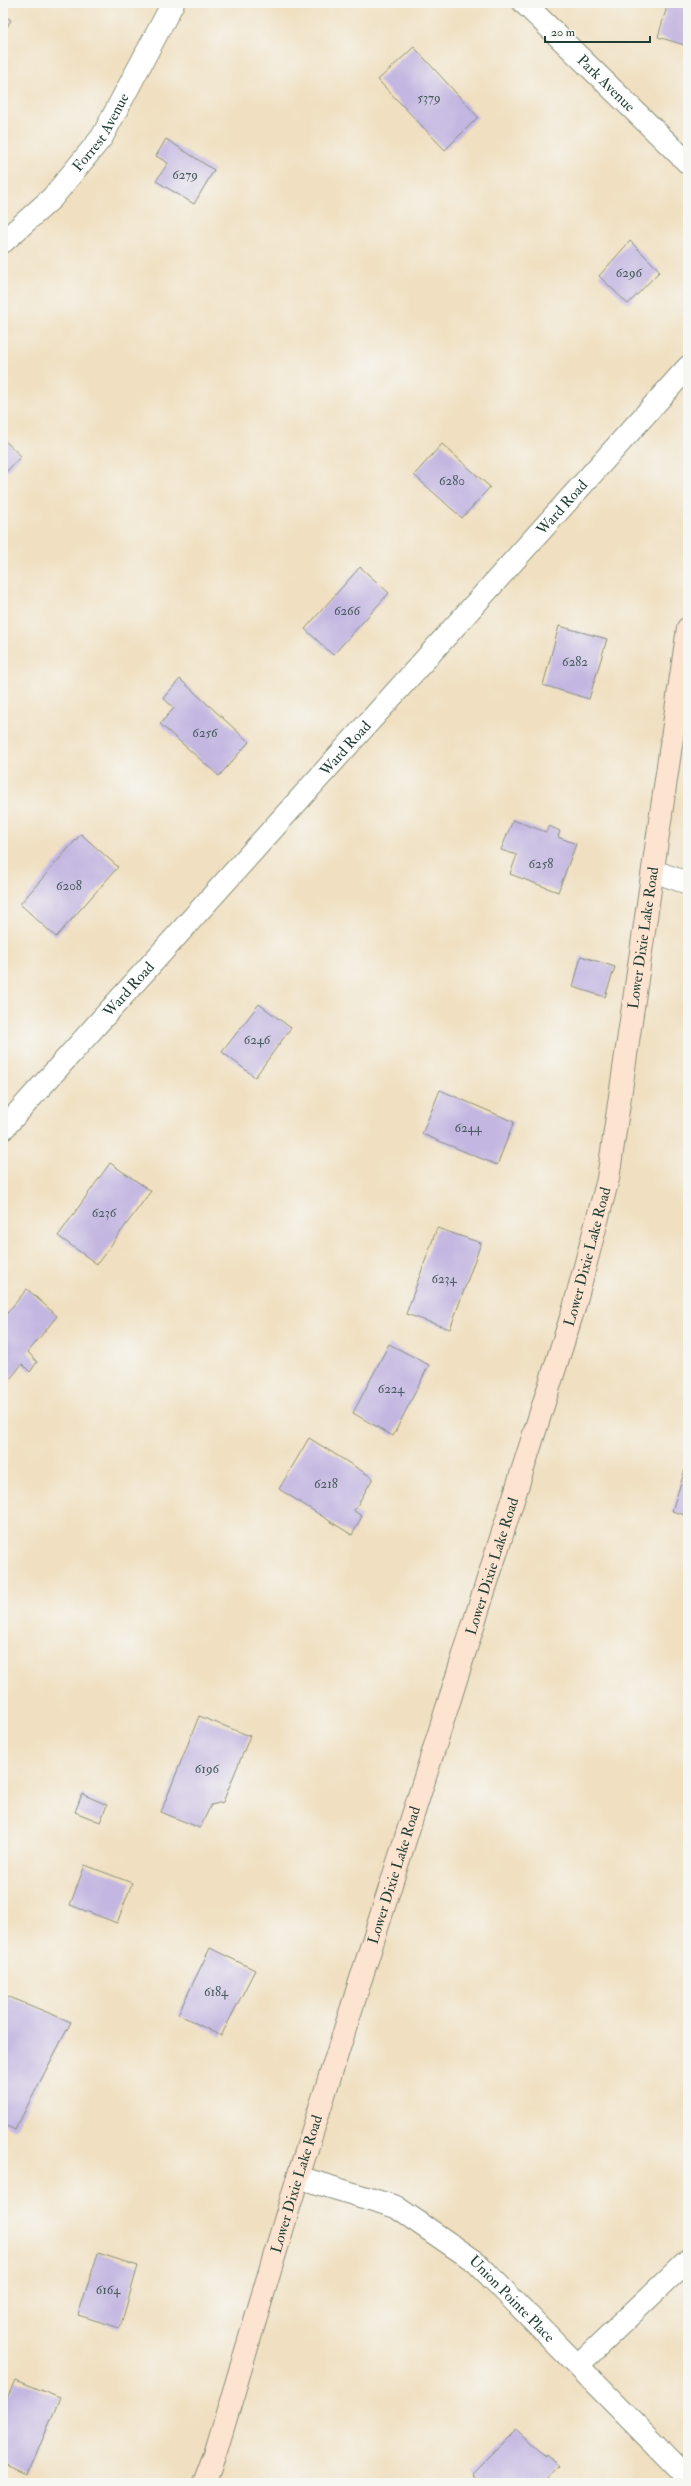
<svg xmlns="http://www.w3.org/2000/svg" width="691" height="2486" viewBox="0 0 691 2486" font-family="'IM FELL Double Pica',serif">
  <rect width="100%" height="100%" fill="#f6f6f2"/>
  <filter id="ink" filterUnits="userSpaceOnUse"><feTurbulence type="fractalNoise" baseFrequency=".025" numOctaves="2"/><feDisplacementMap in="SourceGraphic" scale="8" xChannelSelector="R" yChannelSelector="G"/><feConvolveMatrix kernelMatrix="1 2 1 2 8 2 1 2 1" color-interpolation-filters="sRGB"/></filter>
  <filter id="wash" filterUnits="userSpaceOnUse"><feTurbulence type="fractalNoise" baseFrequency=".012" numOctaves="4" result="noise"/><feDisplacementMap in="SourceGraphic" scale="16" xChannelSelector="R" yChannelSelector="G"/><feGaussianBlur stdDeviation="0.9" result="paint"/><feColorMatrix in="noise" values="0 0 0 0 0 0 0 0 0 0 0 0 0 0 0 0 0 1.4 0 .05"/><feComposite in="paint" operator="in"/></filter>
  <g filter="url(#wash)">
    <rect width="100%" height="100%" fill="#f0e0c1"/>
    <g id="blocks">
      <g fill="#c3b6e1">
        <path d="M668,3H688V46L658,37Z"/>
        <path d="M3,15L11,20L3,34Z"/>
        <path d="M414,47L478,117L445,150L378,80Z"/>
        <path d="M166,139L214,170L194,204L156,181L168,163L156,156Z"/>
        <path d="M630,241L660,271L628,304L599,276Z"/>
        <path d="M3,439L21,456L6,472L3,469Z"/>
        <path d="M442,444L490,487L462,518L414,475Z"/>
        <path d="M360,567L389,593L333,655L305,629Z"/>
        <path d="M559,626L607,639L589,699L543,685Z"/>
        <path d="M180,679L249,742L219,776L160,724L174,708L163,698Z"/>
        <path d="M513,820L546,832L549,826L560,831L558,837L576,844L558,892L510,874L517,855L501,850Z"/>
        <path d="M81,834L118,867L56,937L20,904Z"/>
        <path d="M581,956L615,967L605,997L573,987Z"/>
        <path d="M259,1004L291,1028L255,1077L222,1052Z"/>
        <path d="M440,1090L514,1122L497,1165L422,1134Z"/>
        <path d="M110,1163L151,1191L97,1264L58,1236Z"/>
        <path d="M437,1228L481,1243L450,1329L406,1314Z"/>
        <path d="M27,1289L57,1316L28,1352L37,1362L30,1372L22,1364L3,1388V1318Z"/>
        <path d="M389,1344L429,1365L393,1436L353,1413Z"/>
        <path d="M309,1438L373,1478L354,1511L362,1516L352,1535L279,1489Z"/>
        <path d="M688,1460V1516L672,1511Z"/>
        <path d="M199,1716L250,1736L223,1802L211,1805L200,1828L161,1812Z"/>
        <path d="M82,1794L107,1805L100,1822L75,1812Z"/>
        <path d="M85,1865L132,1883L117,1923L70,1905Z"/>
        <path d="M210,1948L255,1970L221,2036L178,2014Z"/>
        <path d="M7,1996L71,2022L15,2130L3,2124V2004Z"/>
        <path d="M98,2253L138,2266L120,2328L78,2315Z"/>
        <path d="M15,2380L60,2398L28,2474L3,2463V2408Z"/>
        <path d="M517,2429L545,2456L546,2454L559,2466L543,2483H523L520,2480L518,2483H480L472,2474Z"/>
      </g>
    </g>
  </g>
  <g filter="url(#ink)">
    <use href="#blocks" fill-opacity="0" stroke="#888e7a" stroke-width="1"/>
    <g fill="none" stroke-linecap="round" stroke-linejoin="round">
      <g stroke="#888e7a" stroke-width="24">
        <g id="street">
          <path id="s1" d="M524,3L688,163"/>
          <path id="s2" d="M3,242L52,198L102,137L173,3"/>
          <path d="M653,871L688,883"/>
          <path id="s3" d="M3,1129L688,367"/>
          <path id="s4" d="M298,2177L396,2207L476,2262L688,2478"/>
          <path d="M578,2365L688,2260"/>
        </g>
      </g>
      <g stroke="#888e7a" stroke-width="24">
        <g id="secondary">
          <path id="s5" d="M204,2483L216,2451L298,2177L574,1308L608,1179L688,628"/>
        </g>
      </g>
      <use href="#street" stroke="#fff" stroke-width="22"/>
      <use href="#secondary" stroke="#fde4d1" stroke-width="22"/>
    </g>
  </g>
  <g text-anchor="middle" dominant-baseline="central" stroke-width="4" stroke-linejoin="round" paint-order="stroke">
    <g font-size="13" fill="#485b5f">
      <text x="429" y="98">5379</text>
      <text x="185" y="175">6279</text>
      <text x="629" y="273">6296</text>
      <text x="452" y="481">6280</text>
      <text x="347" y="611">6266</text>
      <text x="575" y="662">6282</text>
      <text x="205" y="733">6256</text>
      <text x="541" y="864">6258</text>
      <text x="69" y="886">6208</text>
      <text x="257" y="1040">6246</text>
      <text x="468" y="1128">6244</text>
      <text x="104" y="1213">6236</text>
      <text x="444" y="1279">6234</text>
      <text x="391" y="1389">6224</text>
      <text x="326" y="1484">6218</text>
      <text x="207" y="1769">6196</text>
      <text x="216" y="1992">6184</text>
      <text x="108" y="2290">6164</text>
    </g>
    <g font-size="15" fill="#1f3d34" stroke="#f6f6f2">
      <text stroke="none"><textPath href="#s1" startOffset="115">Park Avenue</textPath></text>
      <text stroke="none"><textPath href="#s2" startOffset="148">Forrest Avenue</textPath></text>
      <text stroke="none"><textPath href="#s3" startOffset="836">Ward Road</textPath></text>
      <text stroke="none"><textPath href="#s3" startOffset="512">Ward Road</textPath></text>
      <text stroke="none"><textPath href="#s5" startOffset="1609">Lower Dixie Lake Road</textPath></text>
      <text stroke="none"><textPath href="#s3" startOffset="188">Ward Road</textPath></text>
      <text stroke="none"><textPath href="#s5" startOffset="1285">Lower Dixie Lake Road</textPath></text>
      <text stroke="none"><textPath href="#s5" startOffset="961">Lower Dixie Lake Road</textPath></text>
      <text stroke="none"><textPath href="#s5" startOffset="637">Lower Dixie Lake Road</textPath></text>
      <text stroke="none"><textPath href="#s5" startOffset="313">Lower Dixie Lake Road</textPath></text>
      <text stroke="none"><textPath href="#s4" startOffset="251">Union Pointe Place</textPath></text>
    </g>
  </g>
  <rect width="691" height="2486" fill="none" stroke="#f6f6f2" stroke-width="16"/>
  <path d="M545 36v6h105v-6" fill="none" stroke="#1f3d34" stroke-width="2"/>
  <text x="551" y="36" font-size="12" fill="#1f3d34" stroke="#f6f6f2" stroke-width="3" paint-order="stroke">20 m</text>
</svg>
